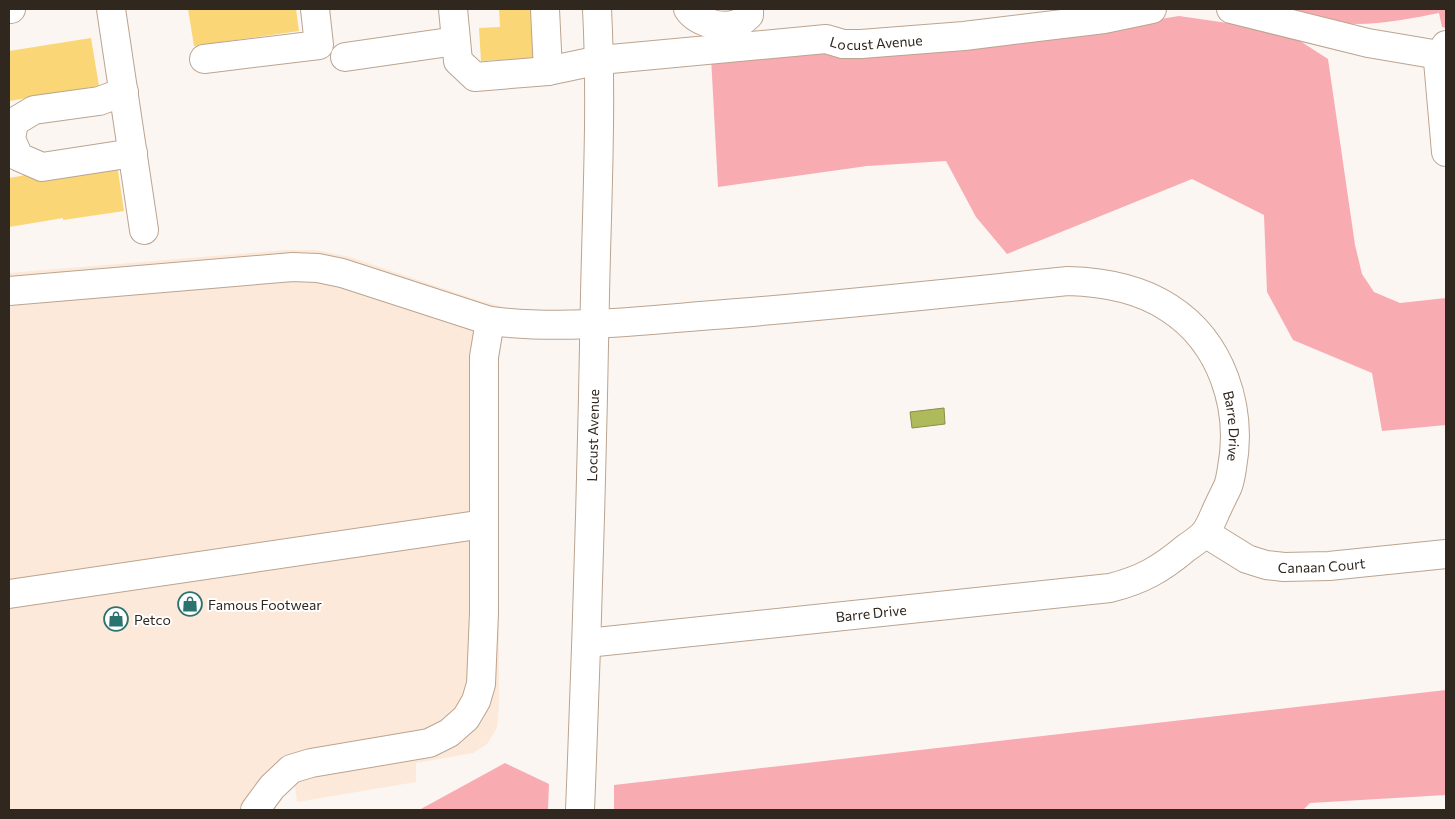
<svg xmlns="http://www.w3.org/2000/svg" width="1455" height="819" viewBox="0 0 1455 819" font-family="Commissioner,sans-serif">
  <rect width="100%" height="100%" fill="#fbf6f2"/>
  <path fill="#fce9d9" d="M286,250H316L350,257L483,302L501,306L498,387L499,703L497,728L487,744L473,753L416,763V782L297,802L295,786L293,783L269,810H9V273Z"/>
  <g fill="#f9abb2">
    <path d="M1289,9H1446V28L1442,27L1439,13C1409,19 1363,28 1334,22C1319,19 1304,13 1289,9Z"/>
    <path d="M1179,16L1255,27L1300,41L1328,59L1355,245L1362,274L1374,292L1400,303L1446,298V425L1382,431L1372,373L1293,340L1267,292L1264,215L1192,179L1007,254L976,217L946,161L867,166L718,187L711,57L840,53L1032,40Z"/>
    <path d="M1446,690V795L1310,803L1303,810H614V785Z"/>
    <path d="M505,763L549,784L548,810H419Z"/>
  </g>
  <path fill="#afba5a" stroke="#898e48" d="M944,408L945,424L912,428L910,412Z"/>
  <g fill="#fad676">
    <path d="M188,9H296L299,31L194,46Z"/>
    <path d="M499,9H532L535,58L481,61L479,28L500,27Z"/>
    <path d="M91,38L99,86L9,101V51Z"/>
    <path d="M117,164L124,211L63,220V218L9,227V178L55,170Z"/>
  </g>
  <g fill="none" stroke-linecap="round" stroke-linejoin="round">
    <g stroke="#bba490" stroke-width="30">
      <g id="minor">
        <path d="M9,9H11"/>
        <path d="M111,9L144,230"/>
        <path id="s1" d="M453,9L458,61L475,77L548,71L600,60L826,39L843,44H861L964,36L1104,19L1152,9"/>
        <path d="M545,9L548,71"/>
        <path d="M688,9C696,22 721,29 736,24C740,23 746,18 749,15V9"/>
        <path d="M1231,9L1368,43L1439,55"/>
        <path d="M1446,45L1439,55L1438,61L1446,152"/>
        <path d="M345,57L456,41"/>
        <path d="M204,59L319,45L315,9"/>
        <path d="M124,92L99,101L34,110L14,122L11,139L19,157L42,167L133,153"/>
        <path id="s2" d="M9,291L293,267L318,268L342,273L490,321C564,330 639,321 713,315C832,306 950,293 1068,281C1104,282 1139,288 1169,308C1222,342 1243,408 1232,468C1231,474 1230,481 1228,486C1225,493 1221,500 1218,507C1214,515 1210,527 1204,534C1199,539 1192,544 1186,548C1161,569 1142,580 1110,588L587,643"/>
        <path id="s3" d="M1205,533L1247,559L1266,565L1284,567L1329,566L1446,554"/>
        <path d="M9,594L484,524"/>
        <path d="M255,810L272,787L291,769L311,763L429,743L449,733L466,718L476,701L481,684L484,613V357L490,321"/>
        <path id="s4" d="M580,810C587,638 592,467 595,295C597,200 602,104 597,9"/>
      </g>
    </g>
    <use href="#minor" stroke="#fff" stroke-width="28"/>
  </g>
  <defs>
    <g id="shop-ring" transform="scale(1.25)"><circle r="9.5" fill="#fff" stroke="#2a736f" stroke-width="1.5"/><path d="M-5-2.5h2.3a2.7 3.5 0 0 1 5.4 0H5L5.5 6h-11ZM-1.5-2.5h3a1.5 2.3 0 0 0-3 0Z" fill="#2a736f"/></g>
  </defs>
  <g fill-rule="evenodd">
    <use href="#shop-ring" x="190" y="604"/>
    <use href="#shop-ring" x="116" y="619"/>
  </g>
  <g text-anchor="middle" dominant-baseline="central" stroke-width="4" stroke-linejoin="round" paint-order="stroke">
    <g font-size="14" fill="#30271f" stroke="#fff">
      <text stroke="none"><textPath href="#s1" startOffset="480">Locust Avenue</textPath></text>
      <text stroke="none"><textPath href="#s2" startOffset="1316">Barre Drive</textPath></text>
      <text stroke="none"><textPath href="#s4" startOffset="375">Locust Avenue</textPath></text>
      <text stroke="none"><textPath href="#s3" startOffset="125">Canaan Court</textPath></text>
      <text transform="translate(871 613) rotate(-6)">Barre Drive</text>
    </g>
    <g font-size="14" fill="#30271f" stroke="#fff" text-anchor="start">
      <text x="208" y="604">Famous Footwear</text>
      <text x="134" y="619">Petco</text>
    </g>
  </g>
  <rect width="1455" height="819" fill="none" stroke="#30271f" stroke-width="20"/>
</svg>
